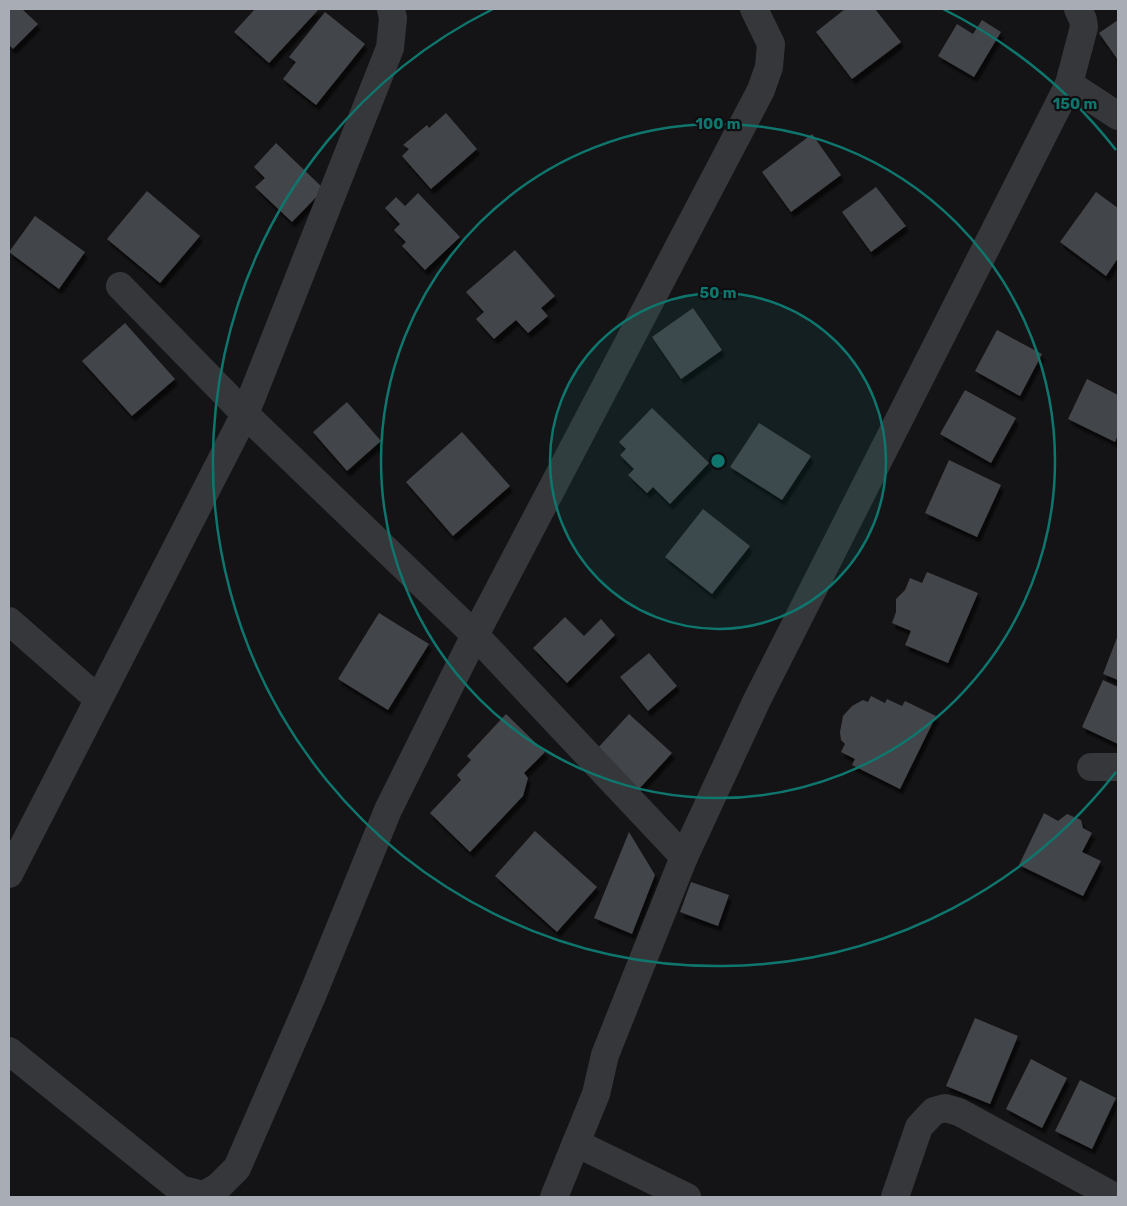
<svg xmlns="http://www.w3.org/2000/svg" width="1127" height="1206" viewBox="0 0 1127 1206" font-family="Rubik,sans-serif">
  <defs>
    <filter id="shadow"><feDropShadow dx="3" dy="5.5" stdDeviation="1" flood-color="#0009"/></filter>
  </defs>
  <rect width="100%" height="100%" fill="#141416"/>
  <g fill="#434448" filter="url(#shadow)">
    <path d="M9,9H22L38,24L13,49L9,45Z"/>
    <path d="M255,9H319L269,63L234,32Z"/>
    <path d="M845,9H875L901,42L852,79L816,32Z"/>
    <path d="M325,12L365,44L316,105L283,79L296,62L289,57Z"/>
    <path d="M982,20L1001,32L974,77L938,56L957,24L973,34Z"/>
    <path d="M1118,20V60L1099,33Z"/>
    <path d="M446,113L477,149L431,189L402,156L409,149L403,145L427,125L429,128Z"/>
    <path d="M812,134L841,175L791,212L762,172Z"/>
    <path d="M276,143L324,189L292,222L255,187L265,178L254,167Z"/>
    <path d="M876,187L906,226L871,252L842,212Z"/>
    <path d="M147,191L200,236L160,283L107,239Z"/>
    <path d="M1096,192L1118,208V258L1106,276L1060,242Z"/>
    <path d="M418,193L460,237L425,270L402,246L406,242L394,230L400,224L385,208L396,197L405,206Z"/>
    <path d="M35,216L85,252L59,289L9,252Z"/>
    <path d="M515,250L555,296L541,308L548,316L528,333L516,320L494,339L476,319L484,312L466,292Z"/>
    <path d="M693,308L722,350L681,379L652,337Z"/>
    <path d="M125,323L175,379L132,416L82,361Z"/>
    <path d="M997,330L1042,354L1020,396L975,371Z"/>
    <path d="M1087,379L1118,395V435L1115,442L1068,419Z"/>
    <path d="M965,390L1016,418L991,463L940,434Z"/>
    <path d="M347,402L381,441L347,471L313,432Z"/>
    <path d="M652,408L709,463L670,504L653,487L647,493L628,475L634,469L620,455L626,449L619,442Z"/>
    <path d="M759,423L811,456L782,500L730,467Z"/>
    <path d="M462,432L510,486L453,536L406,482Z"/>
    <path d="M949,460L1001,485L977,537L925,513Z"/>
    <path d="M703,509L750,546L712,594L665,557Z"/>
    <path d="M927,572L978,593L948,663L905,645L911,631L892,623L896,612V599L905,590L910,578L922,583Z"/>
    <path d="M379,613L429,644L388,710L338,679Z"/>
    <path d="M565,617L584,636L601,619L615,635L567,683L533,648Z"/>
    <path d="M1118,635V680L1103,674Z"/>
    <path d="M649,653L677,686L648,711L620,677Z"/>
    <path d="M1103,680L1118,687V744L1082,727Z"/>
    <path d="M871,696L885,703L887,699L902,706L905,701L936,716L900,789L852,765L855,759L841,752L845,744L841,740L840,732L843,716L852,706L863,700L868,702Z"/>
    <path d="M506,714L545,752L524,773L528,778L523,796L470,852L430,813L461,780L457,775L471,760L467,756Z"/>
    <path d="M629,714L672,753L639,789L596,750Z"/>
    <path d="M1044,813L1058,821L1067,814L1081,820L1083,828L1092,833L1082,852L1101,861L1083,896L1019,865Z"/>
    <path d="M535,831L597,887L557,932L495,876Z"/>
    <path d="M629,832L655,875L632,934L594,918Z"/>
    <path d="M691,882L729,895L718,926L680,912Z"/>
    <path d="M975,1018L1018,1036L990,1104L946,1086Z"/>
    <path d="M1031,1059L1067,1078L1042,1128L1006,1109Z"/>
    <path d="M1080,1080L1116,1098L1092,1149L1055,1131Z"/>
  </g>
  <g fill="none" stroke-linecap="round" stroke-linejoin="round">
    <g stroke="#36373a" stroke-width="28">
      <path d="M1069,84L1118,116"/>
      <path d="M120,286L245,414L475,635L684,857"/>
      <path d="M9,621L98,699"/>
      <path d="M1091,767H1118"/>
      <path d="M9,874L245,414L390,48L393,18L391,9"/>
      <path d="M9,1051L180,1189L203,1195L218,1187L237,1168L312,996L388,810L475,635L761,90L769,67L771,44L754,9"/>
      <path d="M576,1143L687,1197"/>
      <path d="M554,1197L596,1094L605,1055L684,857L757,700L1069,84L1084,27L1083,20L1078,9"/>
      <path d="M895,1197L919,1127L934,1111L945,1108L959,1112L1115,1197"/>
    </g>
  </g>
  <circle cx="718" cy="461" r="168" fill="#0f766e" fill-opacity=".12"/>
  <g fill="none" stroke="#0f766e" stroke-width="2.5">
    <circle cx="718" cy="461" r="168"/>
    <circle cx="718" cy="461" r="337"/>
    <path d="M1116 772A505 505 0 1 1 493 9M943 9A505 505 0 0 1 1116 150"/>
  </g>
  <circle cx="718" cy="461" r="8" fill="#0f766e" stroke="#0f0f11" stroke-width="2.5"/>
  <g font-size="15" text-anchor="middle" font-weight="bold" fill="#0f766e" stroke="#0f0f11" stroke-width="4.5" stroke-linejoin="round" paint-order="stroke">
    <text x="1075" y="109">150 m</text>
    <text x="718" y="129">100 m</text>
    <text x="718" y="298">50 m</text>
  </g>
  <rect width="1127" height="1206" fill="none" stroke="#a8acb4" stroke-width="20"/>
</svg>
